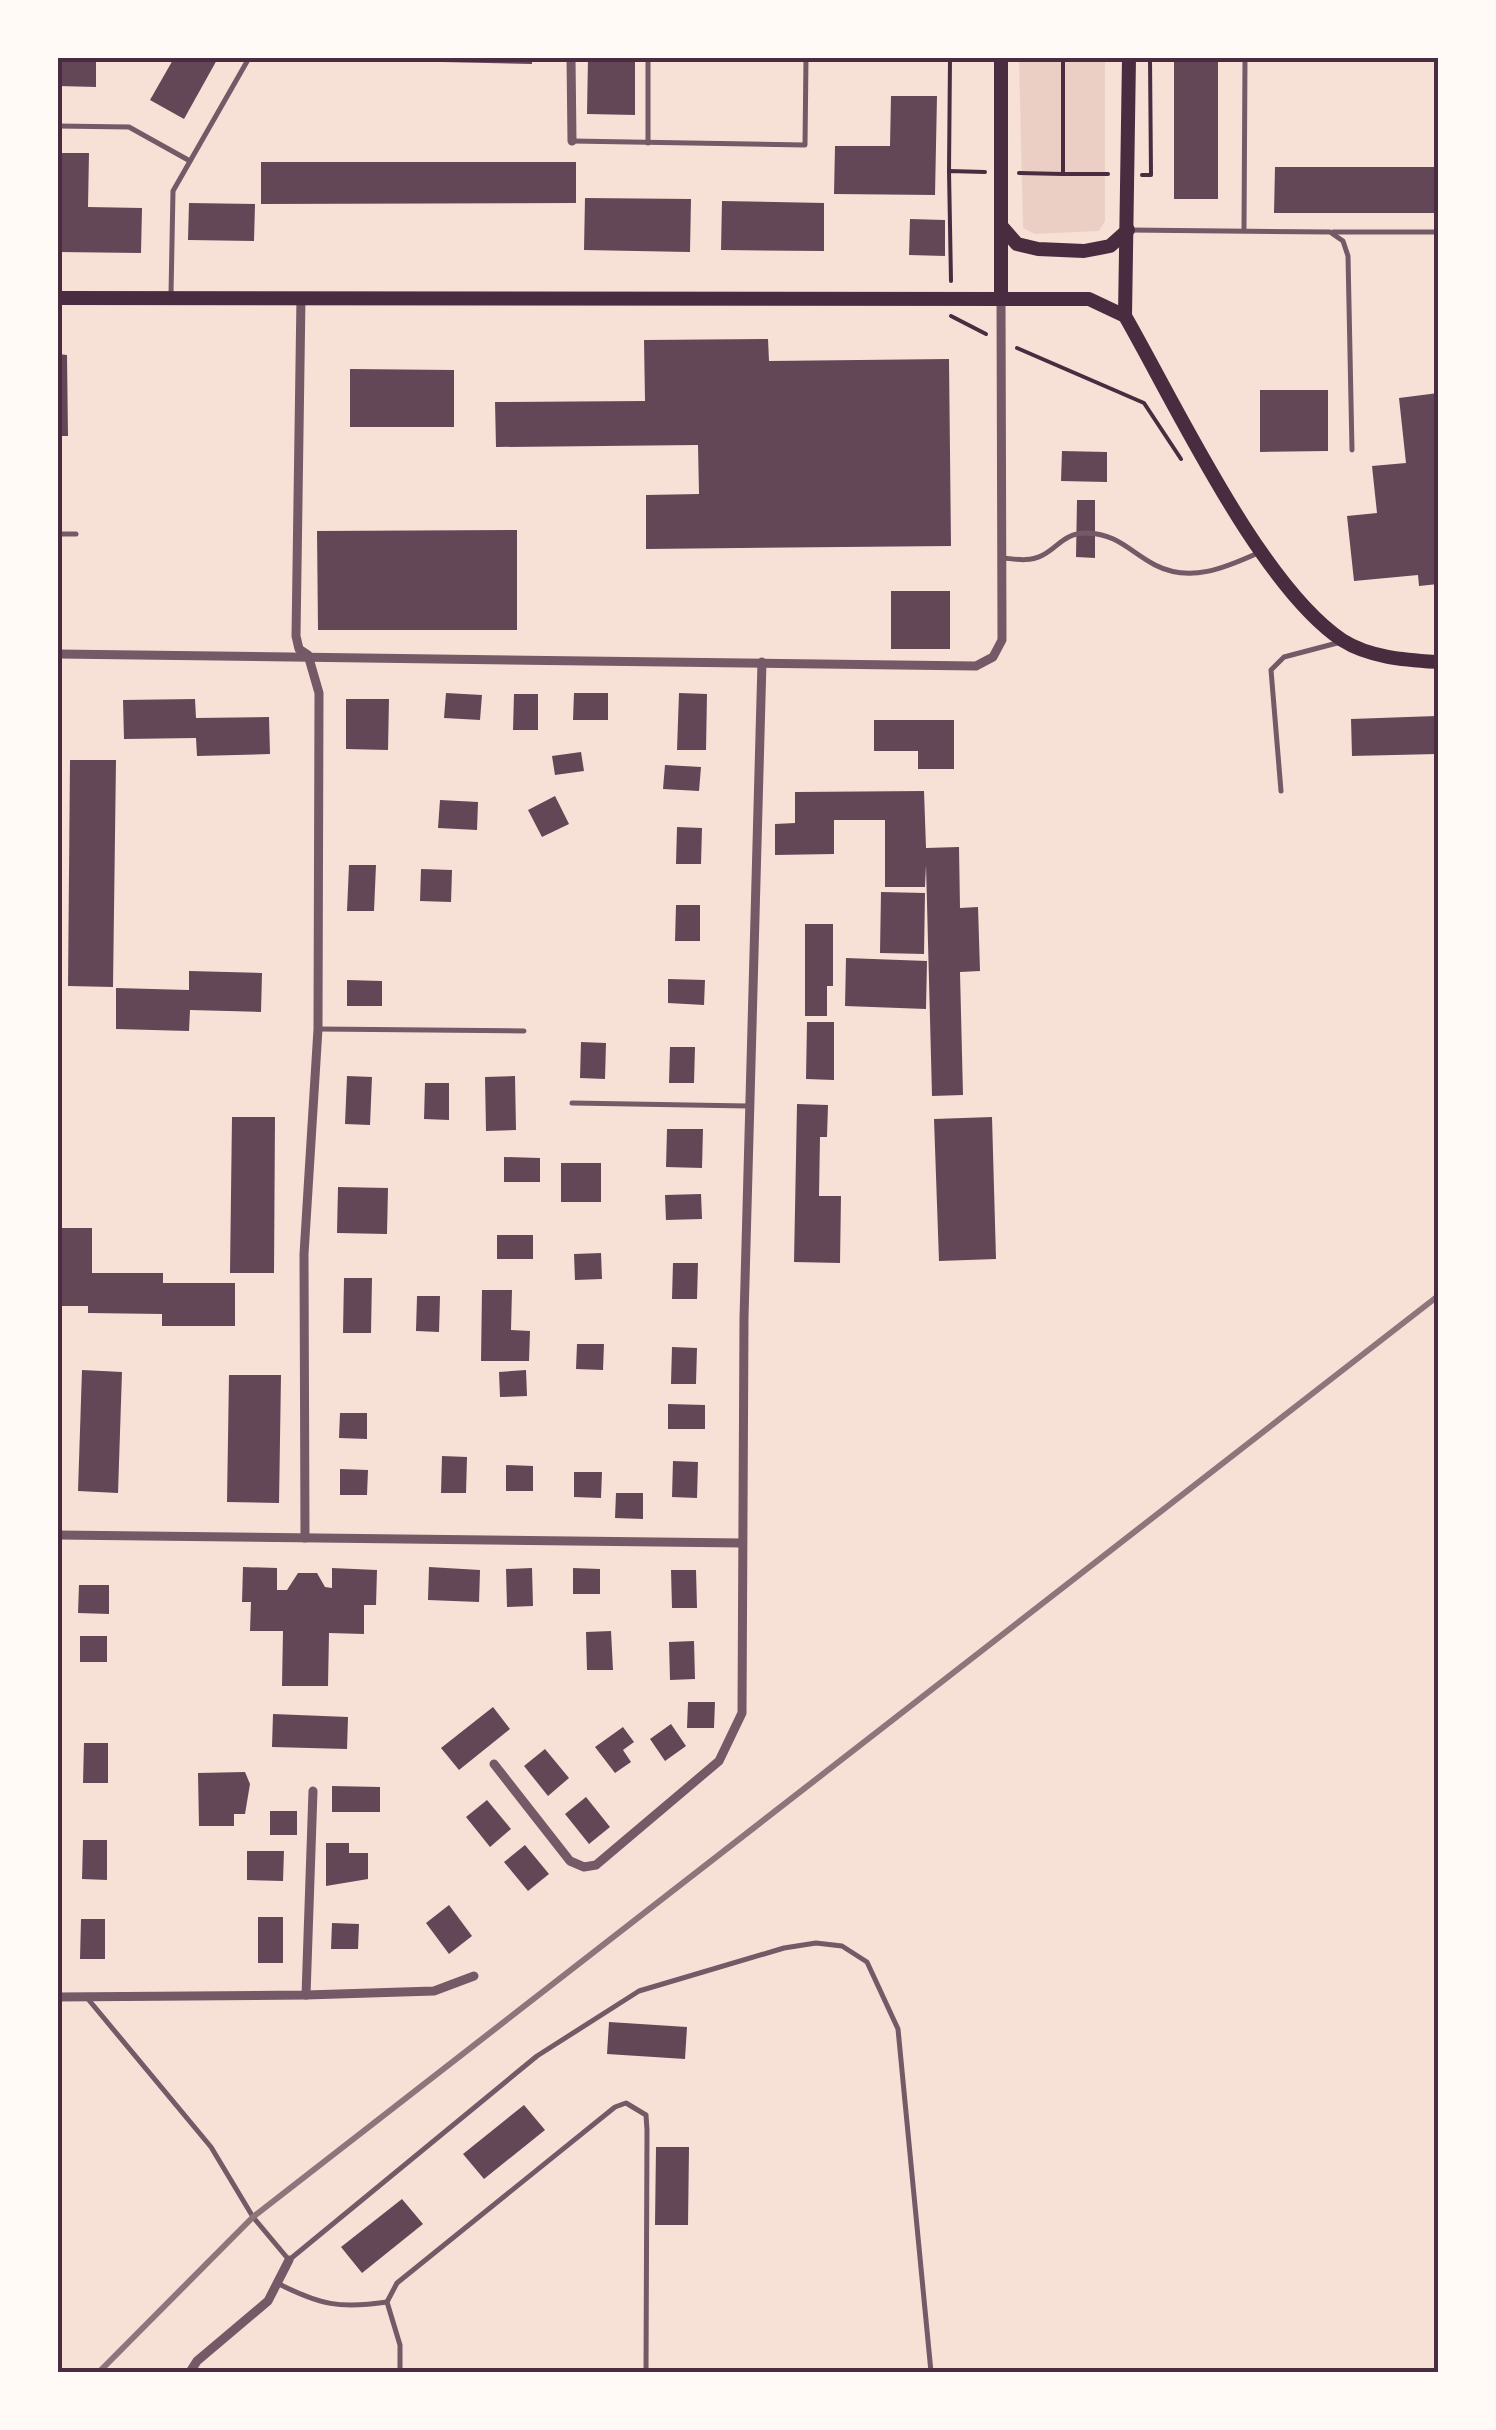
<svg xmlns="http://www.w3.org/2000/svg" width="1496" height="2430" viewBox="0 0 1496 2430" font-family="Overpass,sans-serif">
  <rect width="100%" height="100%" fill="#f7e1d7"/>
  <path fill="#ebcfc5" d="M1019,58H1105V221L1099,231L1035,234L1023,228Z"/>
  <g fill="#644757">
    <path d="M58,58H96V87L58,86Z"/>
    <path d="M174,58H218L184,119L150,100Z"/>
    <path d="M396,58H532V64L396,61Z"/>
    <path d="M588,58H635V115L587,114Z"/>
    <rect x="1174" y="58" width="44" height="141"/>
    <path d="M891,96H937L935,195L834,194L835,146H890Z"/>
    <path d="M58,153H89L88,207L142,208L141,253L58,252Z"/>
    <path d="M261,162H576V203L261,204Z"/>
    <path d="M1275,167H1438V213H1274Z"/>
    <path d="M585,198L691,199L690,252L584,250Z"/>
    <path d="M722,201L824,203V251L721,250Z"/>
    <path d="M189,203L255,204L254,241L188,240Z"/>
    <path d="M910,219L945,220V256L909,255Z"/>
    <path d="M768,339L769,361L949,359L951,546L646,549V495L699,494L698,445L496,447L495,402L645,401L644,340Z"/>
    <path d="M58,354L67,355L68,436H58Z"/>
    <path d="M350,369L454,370V427H350Z"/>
    <path d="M1260,390H1328V451L1260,452Z"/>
    <path d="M1438,393V584L1419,586L1418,575L1354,581L1347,516L1377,513L1372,466L1406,463L1399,398Z"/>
    <path d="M1062,451L1107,452V482L1061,481Z"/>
    <path d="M1077,500H1095V558L1076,557Z"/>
    <path d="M517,530V630H318L317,531Z"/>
    <rect x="891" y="591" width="59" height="58"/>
    <path d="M446,693L482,695L480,720L444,718Z"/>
    <path d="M574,693H608V720H573Z"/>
    <path d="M679,693L707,694L706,750H677Z"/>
    <path d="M514,694H538V730H513Z"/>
    <path d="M195,699L196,718L269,717L270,754L197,756L196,738L124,739L123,700Z"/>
    <path d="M346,699H389L388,750L346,749Z"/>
    <path d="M1436,716L1437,754L1352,756L1351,719Z"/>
    <path d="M874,720H954V769H918V751H874Z"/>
    <path d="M581,752L584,771L555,775L552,756Z"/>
    <path d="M70,760H116L113,987L68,986Z"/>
    <path d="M665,765L701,767L699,791L663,789Z"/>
    <path d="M924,791L926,848L959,847L960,908L978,907L980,971L960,972L963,1095L932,1096L926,865L925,887H885V820H834V854L775,855V824L795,823V792Z"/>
    <path d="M555,796L569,824L542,837L528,810Z"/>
    <path d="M440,800L478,802L477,830L438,828Z"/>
    <path d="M677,827L702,828L701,864H676Z"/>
    <path d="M349,865H376L374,911H347Z"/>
    <path d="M421,869L452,870L451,902L420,901Z"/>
    <path d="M881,892L925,893L924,954L880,953Z"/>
    <path d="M676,905H700V941H675Z"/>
    <path d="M805,924H833V986H827V1016H805Z"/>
    <path d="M846,958L927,961L926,1009L845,1006Z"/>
    <path d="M189,971L262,973L261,1012L190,1010L189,1031L116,1029V988L189,990Z"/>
    <path d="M668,979L705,980L704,1005L668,1003Z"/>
    <path d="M347,980L382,981V1006H347Z"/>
    <path d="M807,1022H834V1080L806,1079Z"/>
    <path d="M581,1042L606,1043L605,1079L580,1078Z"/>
    <path d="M670,1047H695L694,1083H669Z"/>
    <path d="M347,1076L372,1077L370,1125L345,1124Z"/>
    <path d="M515,1076L516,1130L486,1131L485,1077Z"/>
    <path d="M425,1083H449V1120L424,1119Z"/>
    <path d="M797,1104L828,1105L827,1137H820L819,1196H841L840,1263L794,1262Z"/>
    <path d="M232,1117H275L274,1273H230Z"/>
    <path d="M992,1117L996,1259L939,1261L934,1119Z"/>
    <path d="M667,1129H703L702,1168L666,1167Z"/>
    <path d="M504,1157L540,1158V1182H504Z"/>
    <rect x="561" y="1163" width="40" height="39"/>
    <path d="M338,1187L388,1188L387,1234L337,1233Z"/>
    <path d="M701,1194L702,1219L666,1220L665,1195Z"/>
    <path d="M58,1228H92V1273H163V1283H235V1326H162V1314L88,1313V1306H58Z"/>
    <rect x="497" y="1235" width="36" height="24"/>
    <path d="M601,1253L602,1279L575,1280L574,1254Z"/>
    <path d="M673,1263H698L697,1299H672Z"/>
    <path d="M344,1278H372L371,1333H343Z"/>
    <path d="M482,1290H512L511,1330L530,1331L529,1361H481Z"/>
    <path d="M417,1296H440L439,1332L416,1331Z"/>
    <path d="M577,1344H604L603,1370L576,1369Z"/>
    <path d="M672,1347L697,1348L696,1384H671Z"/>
    <path d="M82,1370L122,1372L118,1493L78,1491Z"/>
    <path d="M526,1370L527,1396L500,1397L499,1372Z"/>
    <path d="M229,1375H281L279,1503L227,1502Z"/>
    <path d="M668,1404L705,1405V1429H668Z"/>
    <path d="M340,1413H367V1439L339,1438Z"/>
    <path d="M442,1456L467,1457L466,1493H441Z"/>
    <path d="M673,1461L698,1462L697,1498L672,1497Z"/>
    <path d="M506,1465L533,1466V1491H506Z"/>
    <path d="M340,1469L368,1470L367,1495H340Z"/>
    <path d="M574,1472H602L601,1498L574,1497Z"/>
    <path d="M616,1493H643V1519L615,1518Z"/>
    <path d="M243,1567L277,1568V1590H287L298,1573H317L325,1587L332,1588V1568L377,1570L376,1605H364V1634L329,1633L328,1686H282L283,1631H250L251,1602H242Z"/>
    <path d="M429,1567L480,1570L479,1602L428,1600Z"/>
    <path d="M532,1568L533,1606L507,1607L506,1569Z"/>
    <path d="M573,1568L600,1569V1594H573Z"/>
    <path d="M671,1570H696L697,1608H672Z"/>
    <path d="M79,1585H109V1614L78,1613Z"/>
    <path d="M611,1631L613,1670H587L586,1632Z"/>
    <rect x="80" y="1636" width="27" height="26"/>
    <path d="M694,1641L695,1679L670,1680L669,1642Z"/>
    <path d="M688,1702H715L714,1728H687Z"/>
    <path d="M493,1707L510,1729L459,1770L441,1748Z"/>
    <path d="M273,1714L348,1717L347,1749L272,1747Z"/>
    <path d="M671,1724L686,1746L665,1761L650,1739Z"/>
    <path d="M623,1727L634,1742L623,1750L631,1762L615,1773L595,1747Z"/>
    <path d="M84,1743H108V1783H83Z"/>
    <path d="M545,1749L569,1778L548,1796L524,1766Z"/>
    <path d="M245,1772L250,1784L245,1814H234V1826H199L198,1773Z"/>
    <path d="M332,1786L380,1787V1812H332Z"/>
    <path d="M586,1797L610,1827L589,1844L565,1814Z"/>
    <path d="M487,1800L511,1829L490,1847L466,1817Z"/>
    <rect x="270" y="1811" width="27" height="24"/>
    <path d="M83,1840H107V1880L82,1879Z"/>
    <path d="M326,1843H349V1853H368V1879L326,1886Z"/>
    <path d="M525,1845L549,1874L528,1891L504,1862Z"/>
    <path d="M247,1851H284L283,1881L247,1880Z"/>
    <path d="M449,1905L472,1936L449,1954L426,1923Z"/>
    <rect x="258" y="1917" width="25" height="46"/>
    <path d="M81,1919H105V1959H80Z"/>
    <path d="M332,1923L359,1924L358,1949H331Z"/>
    <path d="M609,2022L687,2027L685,2059L607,2054Z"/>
    <path d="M524,2105L545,2130L484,2179L463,2154Z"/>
    <path d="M656,2147H689L688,2225H655Z"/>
    <path d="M402,2199L423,2224L362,2273L341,2247Z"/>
  </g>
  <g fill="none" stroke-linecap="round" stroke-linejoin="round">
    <g stroke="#4a2c40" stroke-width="4">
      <path d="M949,171L950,58"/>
      <path d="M1019,173L1063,174V58"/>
      <path d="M1063,174H1108"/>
      <path d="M1142,175H1151L1150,58"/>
      <path d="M951,281L949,171L985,172"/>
      <path d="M951,316L986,334"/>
      <path d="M1017,348L1144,403L1181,459"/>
    </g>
    <g stroke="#755966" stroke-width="5">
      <path d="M58,126L129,127L190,161"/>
      <path d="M572,141L805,145L806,58"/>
      <path d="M648,143V58"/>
      <path d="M1244,229L1245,58"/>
      <path d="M1129,230L1330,232L1343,241L1348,256L1352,450"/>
      <path d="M1333,232H1438"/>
      <path d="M171,294L173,191L249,58"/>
      <path d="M58,534H76"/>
      <path d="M1003,558C1015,559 1029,562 1041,556C1058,548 1063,533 1087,533C1118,534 1130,552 1155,565C1190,583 1225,568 1258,553"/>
      <path d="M1281,791L1271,670L1284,657L1341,642"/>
      <path d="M318,1029L524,1031"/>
      <path d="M572,1103L748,1106"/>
      <path d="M88,1999L211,2147L253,2217L289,2260L537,2056L639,1991L784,1948L816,1943L842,1946L867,1962L898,2029L931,2372"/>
      <path d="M277,2283C320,2305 340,2309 387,2302"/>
      <path d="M400,2372V2345L387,2302L397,2283L615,2107L626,2103L646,2115L647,2130L646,2372"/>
    </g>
    <g stroke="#755966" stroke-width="9">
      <path d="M571,58L572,141"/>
      <path d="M301,297L296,636L299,649L308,655L319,693L318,1029L304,1254L305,1538"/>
      <path d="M58,654L976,666L993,657L1002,640L1001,296"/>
      <path d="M58,1535L742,1543"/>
      <path d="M494,1764L570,1861L584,1867L596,1865L719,1761L742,1713L744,1318L762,662"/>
      <path d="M306,1995L434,1991L474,1976"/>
      <path d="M58,1997L306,1995L313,1791"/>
      <path d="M190,2372L197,2361L268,2301L289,2260"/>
    </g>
    <g stroke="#4a2c40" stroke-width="14">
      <path d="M1002,227L1017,244L1038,249L1084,251L1110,246L1128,230"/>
      <path d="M1001,296V58"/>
      <path d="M58,298L1089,299L1125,316C1176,405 1260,585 1342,640C1370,658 1407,660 1438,662"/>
      <path d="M1125,316L1129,58"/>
    </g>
    <path stroke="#8f747c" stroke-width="6" d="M99,2372L253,2217L1438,1296"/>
  </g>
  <rect width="1496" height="2430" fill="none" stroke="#fffaf5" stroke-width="120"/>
  <rect x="60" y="60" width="1376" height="2310" fill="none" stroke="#4a2c40" stroke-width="4"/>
</svg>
